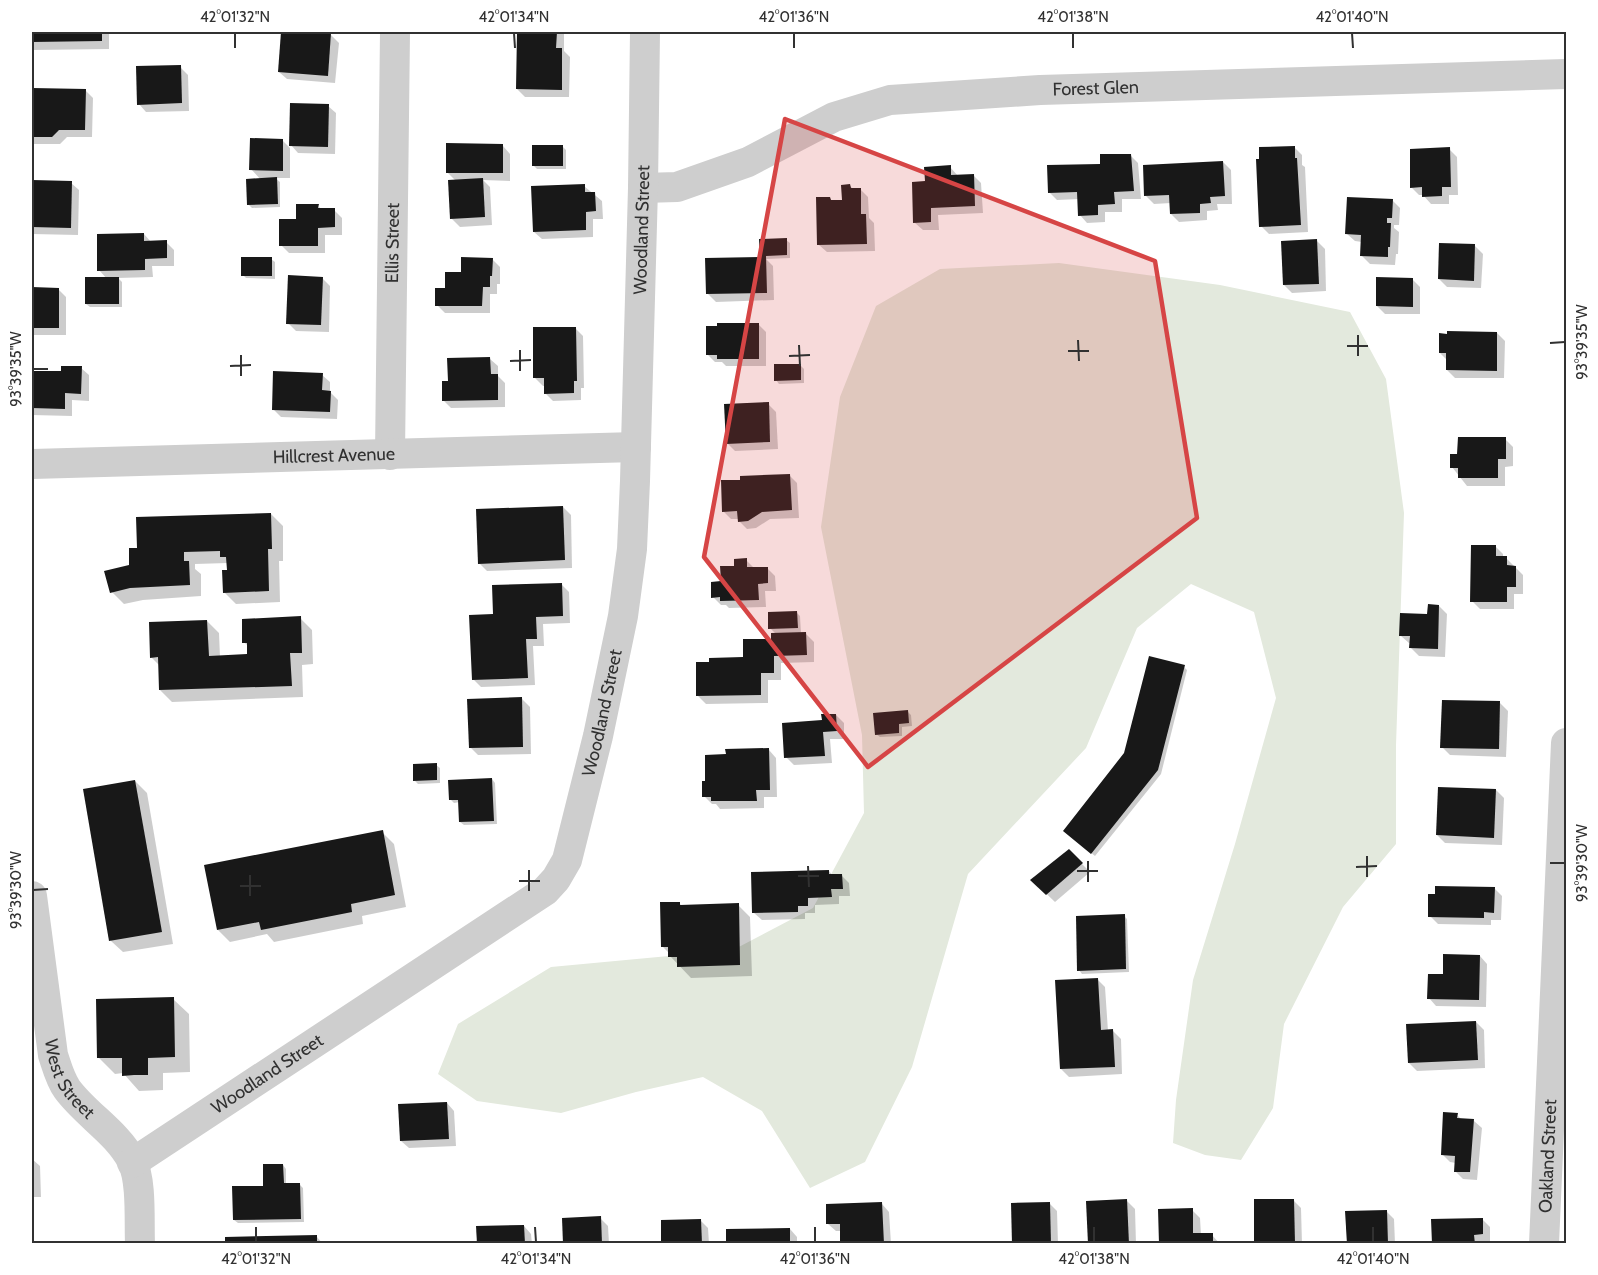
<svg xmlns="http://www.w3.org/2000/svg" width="1598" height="1275" viewBox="0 0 1598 1275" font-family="Cabin,sans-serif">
  <rect width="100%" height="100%" fill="#fff"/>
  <path fill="#e3e9dd" d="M1059,263L1220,285L1350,312L1386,379L1404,513L1396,745V844L1343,907L1284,1024L1273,1108L1241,1160L1205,1155L1173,1143L1176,1100L1193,980L1235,844L1276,698L1254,612L1191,584L1137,628L1086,748L968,874L912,1067L865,1162L810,1188L762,1111L703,1077L636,1092L561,1113L477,1101L438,1074L458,1024L551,967L733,950L813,908L864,813L862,735L821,527L840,397L876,306L940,269Z"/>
  <g fill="#0003">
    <path d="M32,32H109V49L32,50Z"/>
    <path d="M230,32H262V34Z"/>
    <path d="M282,32L331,35L339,43L335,83L287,79L279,72Z"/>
    <path d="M518,32H564V51L570,57L569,97H525L517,89Z"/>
    <path d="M180,67L188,75L189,111L146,112L139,104Z"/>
    <path d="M32,90H85L93,98L92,137H67L60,144H32Z"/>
    <path d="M328,106L336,113L335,154L298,153L291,145Z"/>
    <path d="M282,140L290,148V178H275L280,182V207L252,208L249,205L261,180L251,169Z"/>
    <path d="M503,146L510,154V181L483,180L490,187L492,225L460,227L452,219L456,181L447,172Z"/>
    <path d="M562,146L566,150V169H537L533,165Z"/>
    <path d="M1294,147L1302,155V165L1305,167L1308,232L1269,234L1261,226V160Z"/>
    <path d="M1449,149L1457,157L1458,195H1449V204H1431L1423,195H1419L1411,187Z"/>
    <path d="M1130,155L1138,163L1141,199H1122V212H1105V222L1087,223L1080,215L1079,199L1057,200L1049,192L1102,165Z"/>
    <path d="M1223,162L1231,170L1232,204H1217L1218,210L1207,211V220L1179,222L1171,214V203L1154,204L1146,196Z"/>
    <path d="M950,167L958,176L973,175L981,183L983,213L938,215L939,230H923L915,223L926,183Z"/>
    <path d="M32,182L71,183L79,190L78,235L32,234Z"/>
    <path d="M584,186L602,201L603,219H593V237L542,239L534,232Z"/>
    <path d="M850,186L854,190L860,189L868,197L869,218L874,223L875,251L827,252L819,245L830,199L833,202H843Z"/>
    <path d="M1392,200L1400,208L1399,225H1394V228L1399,232L1398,254H1396L1395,265L1370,264L1362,256V242L1355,241L1347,234Z"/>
    <path d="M318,206L322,210H334L342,218V235H325V253H289L281,245L297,220Z"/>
    <path d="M144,234L151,242H166L174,250V266H152L153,277L118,278L122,282V307H90L86,304L107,279L99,270Z"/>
    <path d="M786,240L790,243V258L766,259L773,266L774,300L716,302L708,294L764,258L761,255Z"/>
    <path d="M1317,241L1325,249L1326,291L1292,293L1284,285Z"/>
    <path d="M1475,246L1483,254L1481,288L1447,287L1439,279Z"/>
    <path d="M271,259L275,262V279L246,278L243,275Z"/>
    <path d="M492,259L500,267V284H497V294H490V313H445L437,305L446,289L462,274Z"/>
    <path d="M322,278L330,286L329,332L296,331L288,323Z"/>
    <path d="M1412,279L1420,287V314H1385L1377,306Z"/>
    <path d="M32,289H58L66,297V335H32Z"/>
    <path d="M758,324L766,332V366H726L722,362H715L708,355Z"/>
    <path d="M575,328L583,336L584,388H581V400L553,401L545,393V386H543L535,378Z"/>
    <path d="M1497,333L1505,341L1504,378H1455L1447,370V360L1440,353L1448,335Z"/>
    <path d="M490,359L498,366V376L505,383V407L451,408L443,400L449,382Z"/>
    <path d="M800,365L804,369V383L779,384L776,380Z"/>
    <path d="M81,368L89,375V401L72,400V416L32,415V372L62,373Z"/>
    <path d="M322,375L330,382V392L338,400L337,419L281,417L273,409Z"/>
    <path d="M768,404L776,412L778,449L735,451L727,443Z"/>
    <path d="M1505,439L1513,447V466L1505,467V486H1467L1452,467L1459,455Z"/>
    <path d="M789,475L797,483L799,518L770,519L756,528L747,529L739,521V519H731L723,511Z"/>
    <path d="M563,507L571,515L572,568L487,571L479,563Z"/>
    <path d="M271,514L283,526V561H279L280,602L236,604L224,592L228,571V563L195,564V569L201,574V596L143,600L124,604L112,592L130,566L138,549Z"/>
    <path d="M1495,546L1503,554V558H1506L1523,575V594H1514V609H1480L1472,601Z"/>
    <path d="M746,560L754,568H767L775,576L776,591H765L766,607L729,608L726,605H721L713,597L722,583L735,567Z"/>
    <path d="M561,584L569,592L570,623L543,624L544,646H533L535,685L481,687L473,679L494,616Z"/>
    <path d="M1439,606L1447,614L1445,657L1419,656L1411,648V643H1409L1401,636Z"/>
    <path d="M796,612L800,616L801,634H806L814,642V662L781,663V680H768V703L706,704L698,696L745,659L773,640L776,634L770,628Z"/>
    <path d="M300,618L312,630L313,664L302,665L303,697L172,702L160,690V666L151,657L207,621L219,633L220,657L249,656V647L244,642Z"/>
    <path d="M1184,667L1187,670L1161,774L1095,856L1068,834L1126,753Z"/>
    <path d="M522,699L530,707L531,754L478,755L470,747Z"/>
    <path d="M1500,703L1508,711L1506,757L1450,755L1442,747Z"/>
    <path d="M908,712L911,715L912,726L902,727V736L880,737L876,734Z"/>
    <path d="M836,715L844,723V739H830L832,763L794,765L786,757L823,722Z"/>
    <path d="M769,750L776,758L777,797H764V808L720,809L716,804H712L704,796Z"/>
    <path d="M436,765L440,768V783L418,784L415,781Z"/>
    <path d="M492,779L495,783L497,824L464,825L460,822V802L454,803L450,799Z"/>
    <path d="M135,781L147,793L173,944L123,952L111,941Z"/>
    <path d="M1496,790L1504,798L1502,845L1445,843L1437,835Z"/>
    <path d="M382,832L394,844L406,907L362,916L363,924L274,942L267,934L230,942L218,930Z"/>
    <path d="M1069,851L1090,872L1055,902L1032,880Z"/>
    <path d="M829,871L833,876L841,875L849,883L850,896H839V904L815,905V913H805V919L762,920L754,913Z"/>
    <path d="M1494,888L1502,896L1501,920H1491V925L1438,924L1430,916Z"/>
    <path d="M679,903L683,907L738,905L750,917L752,976L691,978L670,956V954L663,947Z"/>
    <path d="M1124,916L1127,919L1129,972L1082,974L1079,970Z"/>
    <path d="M1480,956L1487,964L1486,1007L1436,1006L1429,998L1444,976Z"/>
    <path d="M1097,979L1105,987L1108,1031H1113L1121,1039L1122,1074L1069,1077L1061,1069Z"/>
    <path d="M173,999L189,1014L190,1072L163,1073V1090L139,1091L123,1073L115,1074L99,1058Z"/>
    <path d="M1476,1022L1484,1030L1485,1068L1417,1071L1409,1063Z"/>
    <path d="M447,1103L454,1111L456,1146L409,1148L401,1141Z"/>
    <path d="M1457,1115L1462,1120L1474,1121L1482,1128L1477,1180L1463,1179L1455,1171L1456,1163L1450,1162L1442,1154Z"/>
    <path d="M32,1159L40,1166L41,1197H32Z"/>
    <path d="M283,1165L286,1169V1185H300L303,1188L304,1222L238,1223L234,1220L265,1188Z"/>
    <path d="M1293,1200L1301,1208L1302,1244H1256Z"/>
    <path d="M1127,1201L1135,1209L1136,1244H1090Z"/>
    <path d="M1049,1203L1057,1211L1058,1244H1014Z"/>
    <path d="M882,1204L889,1212L891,1244H842V1231H836L828,1224Z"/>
    <path d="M1192,1210L1200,1218L1201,1235H1212L1220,1244H1160Z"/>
    <path d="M1386,1211L1394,1219L1395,1244H1348Z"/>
    <path d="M600,1218L608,1226L609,1244H565Z"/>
    <path d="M1482,1219L1490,1227V1242H1482V1244H1433Z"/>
    <path d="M700,1220L708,1228L709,1244H663Z"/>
    <path d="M524,1226L531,1234L532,1244H478Z"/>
    <path d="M790,1229L797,1237V1244H727Z"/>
    <path d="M317,1237L323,1244H226Z"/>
  </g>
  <g fill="#181818">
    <path d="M32,32H102V41L32,42Z"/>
    <path d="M281,32L331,33L328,76L278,72Z"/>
    <path d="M517,32H557L556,48H562V90L516,89Z"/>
    <path d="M181,65L182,103L137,105L136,66Z"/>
    <path d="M32,88L86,89L85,130H59L52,137H32Z"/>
    <path d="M290,103L329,104L328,147L289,146Z"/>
    <path d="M250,138L283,139V171L249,170Z"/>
    <path d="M446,143L503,144V173H446Z"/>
    <rect x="532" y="145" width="31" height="21"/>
    <path d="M1295,146V158H1297L1301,225L1259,227L1256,159H1259V147Z"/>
    <path d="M1450,147L1451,187H1442V196L1422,197V187L1410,188V149Z"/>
    <path d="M1100,154H1131L1134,191L1114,192L1115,204L1098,205V215L1078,216L1077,192L1048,193L1047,165L1100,164Z"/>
    <path d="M1223,161L1225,196L1210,197L1211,203L1200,204V213L1170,214L1169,195L1144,196L1143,165Z"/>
    <path d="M951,165V175L974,174L975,206L931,208V222L913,223L912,182L925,181L924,167Z"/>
    <path d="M277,177L278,204L247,205L246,179Z"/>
    <path d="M483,178L485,217L450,219L448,180Z"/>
    <path d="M32,180L72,181L71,228L32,227Z"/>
    <path d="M585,184V192H595L596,211L586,212V230L533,232L531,186Z"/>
    <path d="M850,184L851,188H861V214H866L867,244L817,245L816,197H830L831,200H842L841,185Z"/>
    <path d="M1347,197L1393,199L1392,218H1387V223H1391L1390,247H1388V257L1360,256L1361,235L1345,234Z"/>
    <path d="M296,204H319L318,208H335V227L318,228V246H279V219H296Z"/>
    <path d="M144,233V241L167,240V258L145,259V270L97,271V234Z"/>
    <path d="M787,238V255L766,256L767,293L706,294L705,258L760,257L759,239Z"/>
    <path d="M1317,239L1319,284L1283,285L1281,241Z"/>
    <path d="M1439,243L1475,244L1474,281L1438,279Z"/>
    <rect x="241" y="257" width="31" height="19"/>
    <path d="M461,257L493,258L492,276H490V287H483L482,306H435V288H445V272H461Z"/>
    <path d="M288,275L323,277L321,325L286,324Z"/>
    <rect x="85" y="277" width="34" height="27"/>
    <path d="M1376,277L1413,278V307L1376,306Z"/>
    <path d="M32,287L59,288V328H32Z"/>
    <path d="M717,323H759V359H717V355H706V326H717Z"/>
    <path d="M533,327H576L577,381H574V393L544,394V378H533Z"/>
    <path d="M1447,331L1497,332V371L1446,370V353H1439V333L1447,334Z"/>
    <path d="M490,357L491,374H498V400L442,401V381H448L447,358Z"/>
    <path d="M774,364H801V380L774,381Z"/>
    <path d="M61,366H82L81,394L65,393V409L32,408V371H61Z"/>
    <path d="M273,371L323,373L322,390L331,391L330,412L272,410Z"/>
    <path d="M769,402L770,442L726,444L724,404Z"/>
    <path d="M1458,437H1506V459H1498V478H1458V468H1450V454H1457Z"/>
    <path d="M790,474L792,510L762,512L748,521L738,522L737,511L722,512L721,480H740V476Z"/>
    <path d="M563,506L565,560L478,564L476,509Z"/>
    <path d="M271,513L272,549H268L269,591L223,593L222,570H227L226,557H220V551L184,552V561H189L190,585L130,588L110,593L104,571L129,565V548H137L136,517Z"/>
    <path d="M1471,545H1496V556H1507V565L1516,566V587H1507V602H1470Z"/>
    <path d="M747,558V567H768V583L758,584L759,600L720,601V597L711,598V582L721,581L720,566H734V559Z"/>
    <path d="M562,583L563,616L536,617L537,639H526L528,678L472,680L469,615L493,614L492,585Z"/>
    <path d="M1428,604L1439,605L1438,649L1409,648L1410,636H1399L1400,613L1427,614Z"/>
    <path d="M797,611L798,628L768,629V612Z"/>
    <path d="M301,616L302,653H290L292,686L159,690L158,657L150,658L149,622L207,620L209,656L247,654V643H242V619Z"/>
    <path d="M806,632L807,655L774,656V673H761V695L696,696V662H709V658L743,657V639H771V633Z"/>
    <path d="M1149,656L1185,665L1158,770L1091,854L1063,831L1124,753Z"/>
    <path d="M522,697L523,747L469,748L467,699Z"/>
    <path d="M1442,700L1500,701L1499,749L1440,748Z"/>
    <path d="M908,710L909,723L899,724V733L875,735L873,713Z"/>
    <path d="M821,714H836L837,731L823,732L825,756L784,758L782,723L822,720Z"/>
    <path d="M769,748L770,790H756L757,801H711V797H702V781H705V755L726,754L725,749Z"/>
    <path d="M437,763V780L413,781V764Z"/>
    <path d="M492,778L494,821L459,822L458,800H449L448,780Z"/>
    <path d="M135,780L162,932L109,941L83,789Z"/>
    <path d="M1438,787L1496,789L1494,838L1436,835Z"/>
    <path d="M383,830L395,895L351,904L352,912L261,930L259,922L217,930L204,865Z"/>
    <path d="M1069,849L1083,863L1046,895L1030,880Z"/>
    <path d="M829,870V874H842L843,889H831L832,897L808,898V906H798V912L752,913L751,872Z"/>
    <path d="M1435,886L1495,887L1494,913L1484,912V918L1428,917V894H1435Z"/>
    <path d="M660,902H680V905L739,903L740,965L677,967V957H668V947H661Z"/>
    <path d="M1125,914L1126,969L1077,971L1076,916Z"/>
    <path d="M1443,954L1480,955L1479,1000L1427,999L1428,974H1443Z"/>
    <path d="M1098,978L1101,1030L1113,1029L1115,1067L1060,1069L1055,980Z"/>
    <path d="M174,997L175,1057L148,1058V1075H134L122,1076V1058H97L96,999Z"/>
    <path d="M1476,1021L1478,1060L1408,1063L1406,1024Z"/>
    <path d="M447,1102L449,1139L400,1141L398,1104Z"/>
    <path d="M1443,1112L1458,1113L1457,1118L1474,1119L1470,1172H1454L1455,1156L1441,1155Z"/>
    <path d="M263,1164H283L284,1183H300L301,1219L233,1220L232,1186H263Z"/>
    <path d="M1127,1199L1129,1244H1088L1086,1201Z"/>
    <path d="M1254,1199H1294L1295,1244H1254Z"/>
    <path d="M882,1202L884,1244H840V1224H826V1204Z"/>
    <path d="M1050,1202L1051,1244H1012L1011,1203Z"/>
    <path d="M1193,1208V1233H1213V1244H1159L1158,1209Z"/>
    <path d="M1387,1210L1388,1244H1347L1345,1211Z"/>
    <path d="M601,1216L602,1244H563L562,1218Z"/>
    <path d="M1483,1218V1234L1474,1235L1475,1244H1432L1431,1219Z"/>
    <path d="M701,1219L702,1244H661V1220Z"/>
    <path d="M524,1225L525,1244H477L476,1226Z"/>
    <path d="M790,1228V1244H726V1229Z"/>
    <path d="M317,1235V1244H225V1237Z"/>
  </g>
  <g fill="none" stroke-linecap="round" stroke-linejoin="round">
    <g stroke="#cecece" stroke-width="30">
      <path id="s1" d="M643,188L677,187L748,162L834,117L890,100L1040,90L1566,74"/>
      <path id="s2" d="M390,455L395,32"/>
      <path id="s3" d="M32,464L636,447"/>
      <path id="s4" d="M32,896L53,1055C57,1067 60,1079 67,1089C86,1115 117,1132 132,1161C142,1181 139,1221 140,1244"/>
      <path id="s5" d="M132,1163L545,891L556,879L567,860L598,736L623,616L632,549L635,481L643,188L645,32"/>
      <path id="s6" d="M1544,1244L1566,743"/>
    </g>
  </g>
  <path fill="#d64545" fill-opacity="0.2" stroke="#d64545" stroke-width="4.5" stroke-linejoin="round" d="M785,119L1155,261L1197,518L868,767L704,557Z"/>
  <path fill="none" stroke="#313131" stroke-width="2" d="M235,33V48M514,33L515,48M794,33V48M1073,33V48M1352,33L1353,48M1358,335V356M1078,340L1079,361M1550,343L1565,342M799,345L800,366M1347,346H1368M520,350V371M1068,351H1089M241,355V376M789,356L810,355M510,361L531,360M230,366L251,365M33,369H48M1367,856V877M1088,861V882M1550,863H1565M808,866L809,887M1356,867L1377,866M529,870V891M1077,871H1098M250,875V896M798,876H819M519,881H540M240,886H261M33,890L48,889M256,1227V1242M535,1227L536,1242M815,1227V1242M1094,1227V1242M1373,1227V1242"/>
  <g text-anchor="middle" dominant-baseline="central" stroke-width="6" stroke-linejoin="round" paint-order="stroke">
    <g font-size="18" fill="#313131" stroke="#fff">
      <text stroke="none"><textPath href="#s1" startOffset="471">Forest Glen</textPath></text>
      <text stroke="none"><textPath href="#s5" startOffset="1170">Woodland Street</textPath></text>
      <text stroke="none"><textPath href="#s2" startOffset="212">Ellis Street</textPath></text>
      <text stroke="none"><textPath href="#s3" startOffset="302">Hillcrest Avenue</textPath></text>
      <text stroke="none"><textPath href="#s5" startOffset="684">Woodland Street</textPath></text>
      <text stroke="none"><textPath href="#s5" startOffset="162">Woodland Street</textPath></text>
      <text stroke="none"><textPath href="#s4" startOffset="189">West Street</textPath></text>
      <text stroke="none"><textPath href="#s6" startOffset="88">Oakland Street</textPath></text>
    </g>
  </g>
  <rect width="1598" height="1275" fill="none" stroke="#ffffff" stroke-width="66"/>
  <rect x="33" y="33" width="1532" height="1209" fill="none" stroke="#313131" stroke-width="2"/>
  <g font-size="15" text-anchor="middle" fill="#313131">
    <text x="235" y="22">42°01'32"N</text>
    <text x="514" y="22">42°01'34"N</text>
    <text x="794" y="22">42°01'36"N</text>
    <text x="1073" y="22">42°01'38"N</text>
    <text x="1352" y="22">42°01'40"N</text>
    <text transform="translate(1582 342) rotate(-90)" y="5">93°39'35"W</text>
    <text transform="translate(16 369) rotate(-90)" y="5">93°39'35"W</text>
    <text transform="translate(1582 863) rotate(-90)" y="5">93°39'30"W</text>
    <text transform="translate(16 890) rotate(-90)" y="5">93°39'30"W</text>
    <text x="256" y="1264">42°01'32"N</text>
    <text x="536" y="1264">42°01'34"N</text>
    <text x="815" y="1264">42°01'36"N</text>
    <text x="1094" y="1264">42°01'38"N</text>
    <text x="1373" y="1264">42°01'40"N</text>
  </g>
</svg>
